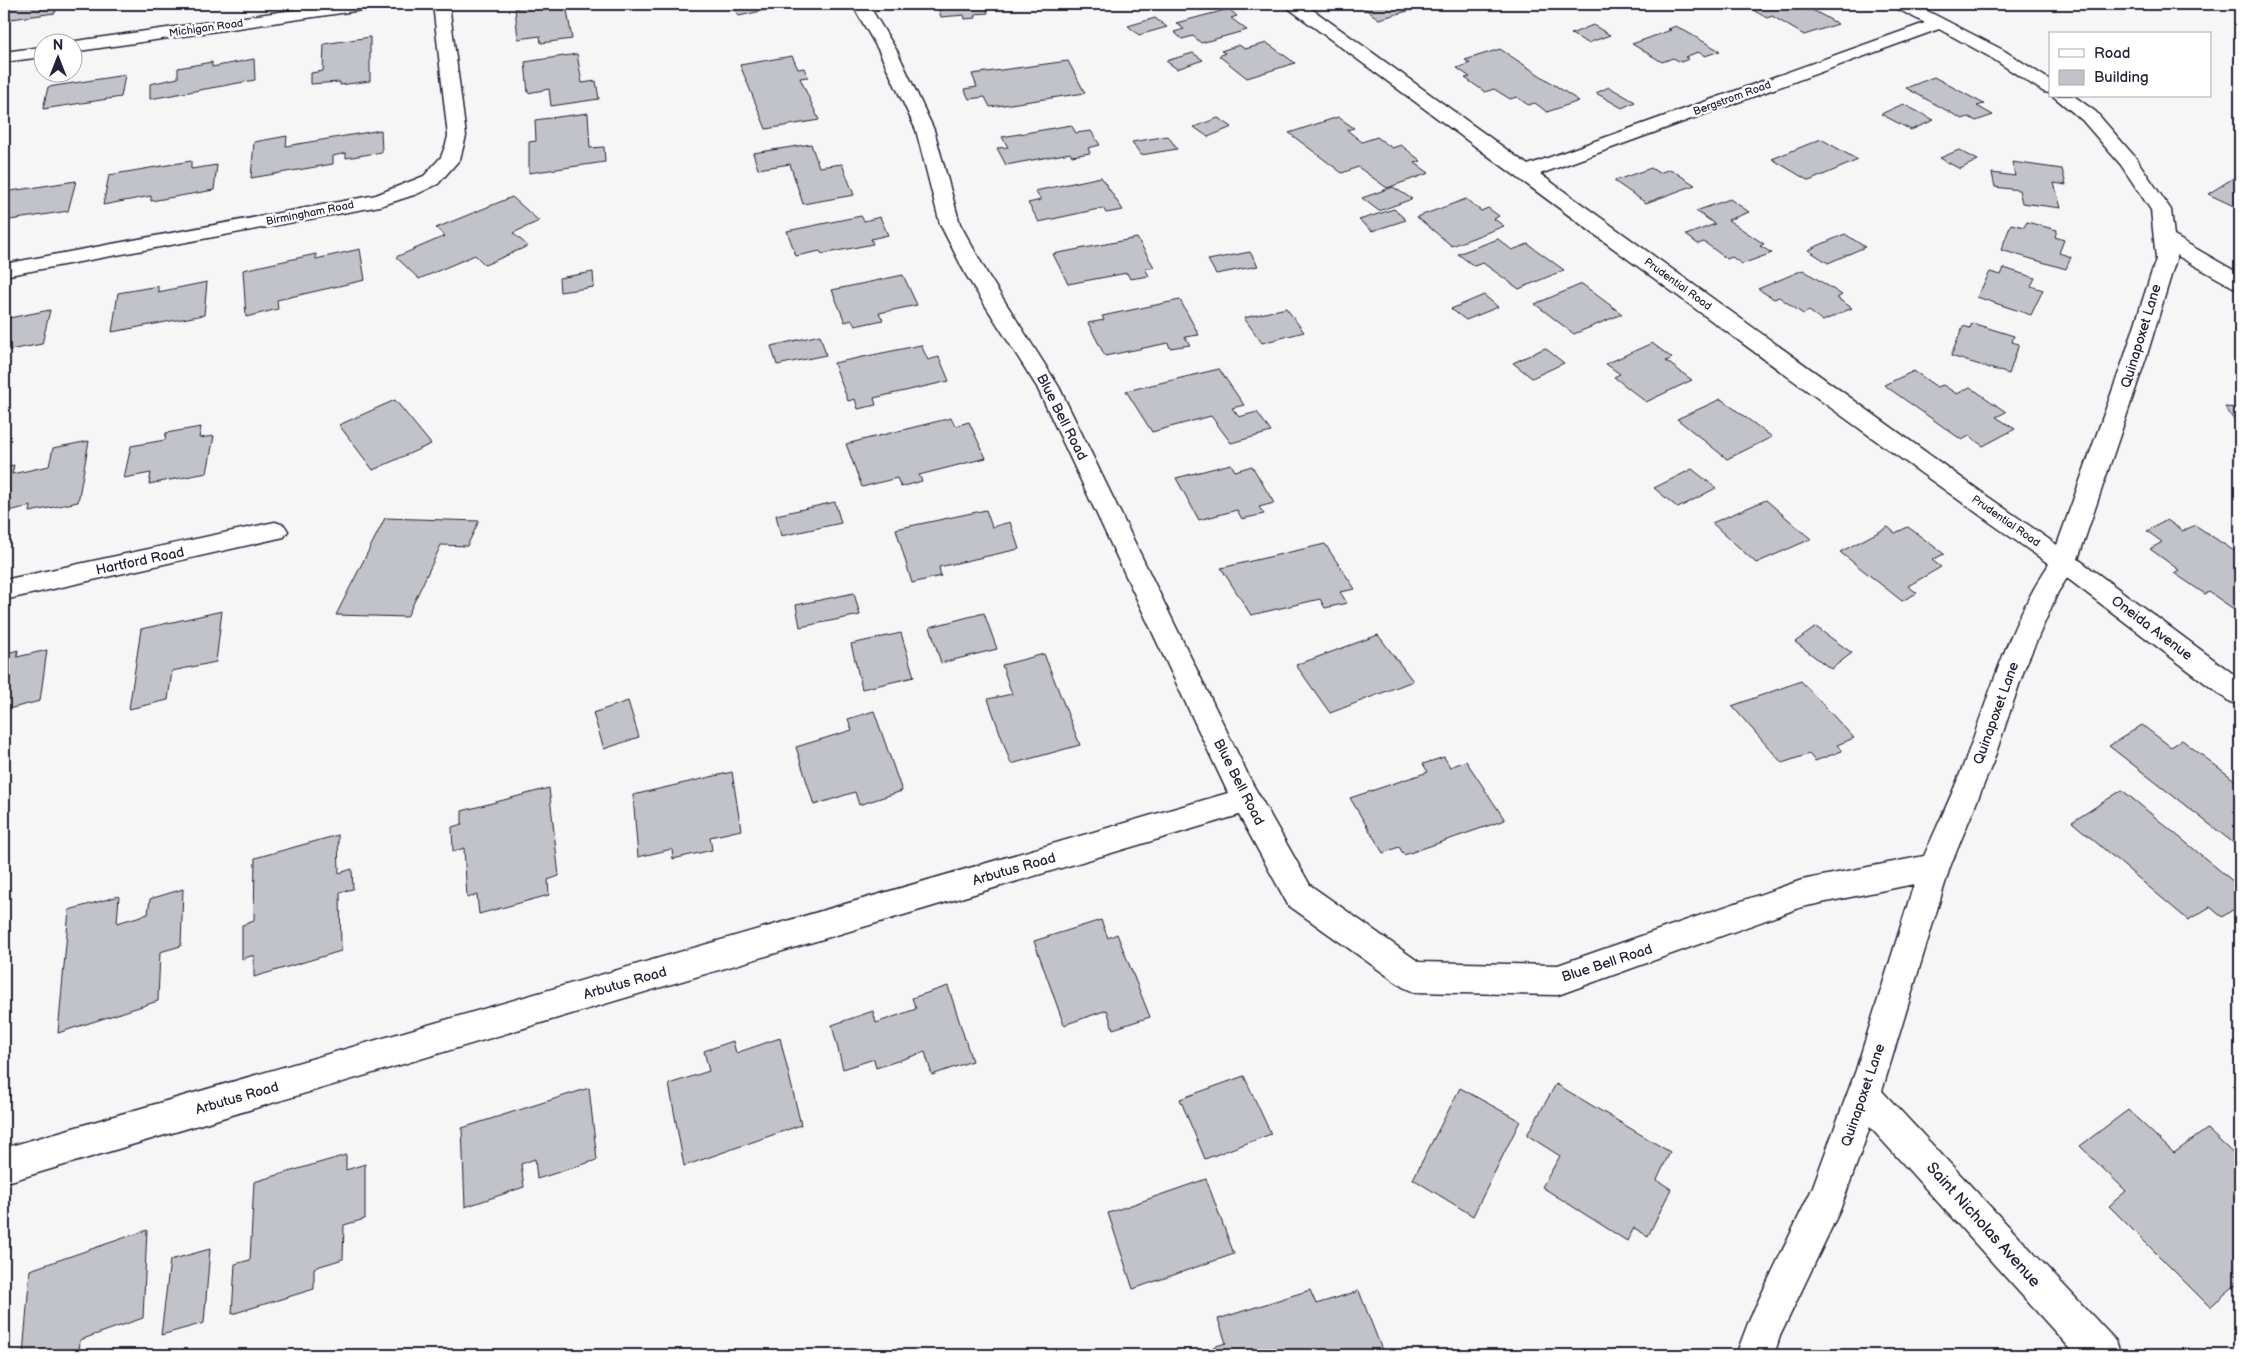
<svg xmlns="http://www.w3.org/2000/svg" width="2244" height="1359" viewBox="0 0 2244 1359" font-family="'Balsamiq Sans',sans-serif">
  <rect width="100%" height="100%" fill="#f6f6f7"/>
  <filter id="ink" filterUnits="userSpaceOnUse"><feTurbulence type="fractalNoise" baseFrequency=".02" numOctaves="2"/><feDisplacementMap in="SourceGraphic" scale="10" xChannelSelector="R" yChannelSelector="G"/><feConvolveMatrix kernelMatrix="1 2 1 2 8 2 1 2 1" color-interpolation-filters="sRGB"/></filter>
  <g filter="url(#ink)">
    <g fill="#c2c2c9" stroke="#22223b">
      <path d="M4,4H59L55,13L4,20Z"/>
      <path d="M543,4H566L572,39L541,43L540,36L518,39L515,8Z"/>
      <path d="M731,4H781L783,6L739,16Z"/>
      <path d="M937,4H985L988,13L975,14L976,18L965,19L964,15L941,17Z"/>
      <path d="M1358,4H1433L1379,19Z"/>
      <path d="M1763,4H1802L1838,24L1804,35L1772,16L1767,18L1753,10L1757,9L1753,7Z"/>
      <path d="M1229,9L1237,16L1231,18L1247,30L1201,43L1193,36L1182,39L1174,32L1184,29L1176,23Z"/>
      <path d="M1155,18L1167,27L1139,35L1128,26Z"/>
      <path d="M1593,25L1610,35L1588,43L1571,34Z"/>
      <path d="M1676,26L1720,51L1705,56L1698,52L1685,57L1689,59L1681,62L1673,58L1662,62L1632,44L1671,30L1668,29Z"/>
      <path d="M370,37V81L340,85V82L311,84V73L323,71L324,44Z"/>
      <path d="M1267,43L1295,63L1247,78L1219,56L1225,53L1221,51L1239,45L1245,49Z"/>
      <path d="M1500,49L1579,101L1547,112L1535,103L1528,105L1517,97L1510,99L1494,89L1485,92L1465,78L1470,77L1457,68L1470,63L1465,60Z"/>
      <path d="M1193,53L1203,60L1177,69L1166,61Z"/>
      <path d="M577,54L582,83L596,81L599,99L551,106L549,89L528,93L525,62Z"/>
      <path d="M792,56L798,69L804,68L808,77L800,78L819,120L766,129L740,65Z"/>
      <path d="M254,59L255,80L150,99V84L178,78V68L212,62V67Z"/>
      <path d="M1068,61L1085,93L990,107L985,97L969,99L964,89L977,87L972,74Z"/>
      <path d="M125,75L121,97L43,109L48,87Z"/>
      <path d="M1934,77L1984,104L1977,106L1993,115L1976,121L1969,117L1962,119L1906,88Z"/>
      <path d="M1609,87L1635,102L1622,108L1596,93Z"/>
      <path d="M1903,104L1934,120L1911,130L1881,114Z"/>
      <path d="M588,113L590,148L604,147L605,162L529,173V142L536,141L535,120Z"/>
      <path d="M1338,117L1354,128L1347,130L1362,142L1377,137L1392,148L1401,145L1421,161L1415,163L1429,173L1387,188L1358,167L1342,173L1289,133Z"/>
      <path d="M1218,118L1232,127L1208,137L1194,127Z"/>
      <path d="M1071,125L1076,133L1091,131L1100,145L1088,148L1090,153L1072,156L1070,153L1006,165L997,148L1008,147L1002,137Z"/>
      <path d="M381,130L382,152L346,158V153L333,156V164L251,178L254,142L287,136L286,146Z"/>
      <path d="M1168,136L1177,149L1141,155L1132,142Z"/>
      <path d="M1821,139L1858,160L1809,181L1772,159Z"/>
      <path d="M811,144L819,167L842,164L854,195L803,204L790,164L758,169L753,153Z"/>
      <path d="M1959,150L1978,160L1960,169L1940,158Z"/>
      <path d="M191,161V169L217,165L214,190L151,201V196L103,205L109,175Z"/>
      <path d="M2012,162L2062,169L2066,185L2054,183L2061,208L2022,203L2019,190L1995,187L1992,173L2015,176Z"/>
      <path d="M1651,168L1659,173L1670,169L1695,185L1646,203L1614,181Z"/>
      <path d="M1101,177L1123,210L1106,213L1103,208L1039,222L1028,203L1041,200L1035,191Z"/>
      <path d="M2235,177L2240,179V209L2208,194Z"/>
      <path d="M76,181L68,211L4,221V192Z"/>
      <path d="M1393,187L1412,199L1379,211L1362,198Z"/>
      <path d="M512,197L539,221L513,233L528,246L485,265L475,255L419,279L396,257L445,236L436,228Z"/>
      <path d="M1466,199L1481,211L1488,208L1499,216L1494,219L1504,226L1452,246L1417,217Z"/>
      <path d="M1730,199L1749,212L1728,220L1764,244L1760,246L1772,253L1742,264L1732,257L1727,259L1704,242L1698,244L1686,235L1715,224L1696,211Z"/>
      <path d="M1394,209L1406,220L1372,231L1359,220Z"/>
      <path d="M861,216L864,221L880,217L888,235L871,239L873,244L822,254L820,251L796,256L787,231Z"/>
      <path d="M2027,222L2057,230L2055,237L2064,240L2059,253L2071,257L2066,269L2001,250L2011,224L2024,227Z"/>
      <path d="M1845,234L1865,247L1828,263L1808,250Z"/>
      <path d="M1137,238L1154,267L1145,268L1149,276L1130,279L1127,273L1068,284L1053,254Z"/>
      <path d="M1498,239L1512,250L1528,244L1564,270L1519,289L1483,263L1474,266L1458,254Z"/>
      <path d="M360,249L365,280L277,300L278,309L246,317L243,270L316,254V259Z"/>
      <path d="M1250,252L1258,266L1216,274L1208,260Z"/>
      <path d="M2004,268L2035,278L2031,286L2043,290L2031,315L1977,297L1990,272L2001,275Z"/>
      <path d="M1803,270L1842,295L1837,298L1852,308L1823,321L1809,311L1803,314L1779,297L1774,299L1758,289Z"/>
      <path d="M593,272L594,287L560,292L559,278Z"/>
      <path d="M903,275L917,305L879,313L883,320L855,326L852,320L845,322L832,290Z"/>
      <path d="M207,282L204,315L112,332L118,293L158,286V292Z"/>
      <path d="M1582,284L1622,314L1574,334L1535,304Z"/>
      <path d="M1484,295L1498,307L1466,320L1451,309Z"/>
      <path d="M1180,300L1199,335L1185,337L1190,345L1170,348L1168,343L1105,356L1088,323L1104,320L1102,316Z"/>
      <path d="M1286,308L1304,332L1262,343L1244,318Z"/>
      <path d="M50,310L42,344L4,351V319Z"/>
      <path d="M1972,323L2014,336L2012,342L2019,344L2009,374L1951,356L1963,326L1970,328Z"/>
      <path d="M820,335L826,355L777,365L771,346Z"/>
      <path d="M1652,343L1672,358L1666,361L1692,380L1646,402L1614,377L1620,374L1606,364Z"/>
      <path d="M921,345L928,360L939,357L949,381L874,398L876,405L858,409L855,399L848,401L834,363Z"/>
      <path d="M1545,348L1564,363L1532,378L1513,363Z"/>
      <path d="M1219,369L1244,405L1232,408L1239,417L1257,412L1271,432L1231,443L1211,416L1152,432L1126,391Z"/>
      <path d="M1914,371L1937,387L1943,385L1957,394L1970,387L2006,412L1996,417L2015,429L1983,446L1969,436L1962,440L1884,385Z"/>
      <path d="M1721,399L1772,437L1727,459L1677,419Z"/>
      <path d="M395,400L431,444L373,470L339,425Z"/>
      <path d="M2225,407L2240,408V429Z"/>
      <path d="M951,418L955,426L969,422L986,458L919,475L922,481L901,487L897,478L862,487L846,444Z"/>
      <path d="M201,427L199,438L214,436L207,473L149,484L151,473L124,478L131,446L165,440L166,433Z"/>
      <path d="M89,441L78,502L30,512L31,506L8,511L10,499L4,500V467L14,465L12,474L49,466L53,448Z"/>
      <path d="M1231,464L1235,471L1252,466L1274,503L1259,507L1264,514L1242,519L1237,510L1199,520L1176,478Z"/>
      <path d="M1692,469L1716,488L1678,508L1654,488Z"/>
      <path d="M1766,500L1811,539L1756,563L1712,523Z"/>
      <path d="M835,502L841,523L781,536L776,515Z"/>
      <path d="M986,510L992,527L1010,522L1019,549L939,567L941,576L912,583L896,529Z"/>
      <path d="M385,518L479,521L467,546L441,545L407,617L336,615Z"/>
      <path d="M2167,520L2183,531L2195,525L2240,555V611L2238,612L2209,592L2205,594L2174,573L2179,570L2150,549L2162,542L2147,531Z"/>
      <path d="M1888,527L1895,533L1908,527L1944,554L1932,560L1941,567L1908,586L1917,593L1902,601L1840,552Z"/>
      <path d="M1325,544L1355,589L1340,592L1347,603L1325,608L1320,599L1251,615L1221,568Z"/>
      <path d="M854,593L860,615L800,627L796,605Z"/>
      <path d="M222,611L216,662L172,671L168,700L129,709L141,629Z"/>
      <path d="M984,613L997,649L941,663L930,627Z"/>
      <path d="M1816,627L1852,653L1831,669L1795,642Z"/>
      <path d="M901,633L914,677L862,689L851,644Z"/>
      <path d="M1378,635L1413,681L1330,713L1296,665Z"/>
      <path d="M18,650L17,657L47,650L40,701L4,710V654Z"/>
      <path d="M1044,654L1080,745L1011,764L988,699L1012,694L1002,665Z"/>
      <path d="M1801,681L1854,738L1837,745L1842,751L1815,761L1809,754L1782,763L1732,706Z"/>
      <path d="M628,701L639,737L604,749L593,713Z"/>
      <path d="M874,711L902,791L859,805L855,792L814,805L796,747L852,730L848,719Z"/>
      <path d="M2142,725L2171,747L2182,740L2240,784V848L2109,746Z"/>
      <path d="M1444,757L1450,767L1466,761L1505,820L1404,855L1399,847L1383,853L1350,798L1428,772L1423,764Z"/>
      <path d="M732,772L741,830L710,837L712,850L673,859L672,849L638,857L633,795Z"/>
      <path d="M549,788L559,876L548,880L549,895L479,914L477,895L467,898L464,848L453,852L452,827L462,824V811Z"/>
      <path d="M2122,790L2240,887V905L2222,917L2210,907L2188,920L2072,822Z"/>
      <path d="M338,835L339,873L352,869L353,889L340,892L341,951L254,977V955L242,959V925L254,921L255,858Z"/>
      <path d="M183,889L181,946L160,952L158,1001L58,1033L69,910L119,896L117,923L148,914L150,899Z"/>
      <path d="M1101,920L1108,938L1117,934L1150,1017L1113,1029L1107,1010L1064,1025L1034,941Z"/>
      <path d="M948,986L972,1061L932,1075L925,1052L876,1068L874,1059L843,1069L832,1025L873,1011L876,1023L916,1009L912,998Z"/>
      <path d="M780,1038L801,1125L684,1166L669,1084L709,1071L704,1051L733,1041L736,1053Z"/>
      <path d="M1244,1076L1271,1134L1205,1159L1180,1099Z"/>
      <path d="M1556,1084L1670,1152L1657,1180L1671,1189L1648,1236L1634,1228L1627,1241L1542,1187L1560,1156L1527,1135Z"/>
      <path d="M589,1088L597,1160L537,1179L535,1159L521,1164L524,1187L465,1207L462,1128Z"/>
      <path d="M1460,1088L1520,1121L1473,1216L1413,1179Z"/>
      <path d="M2128,1110L2174,1153L2207,1129L2240,1160V1281L2210,1307L2109,1206L2126,1191L2080,1146Z"/>
      <path d="M346,1155V1170L365,1164V1219L344,1225L343,1259L314,1268V1289L232,1314L235,1264L250,1260L254,1182Z"/>
      <path d="M1206,1179L1234,1254L1133,1289L1108,1213Z"/>
      <path d="M147,1230L143,1318L80,1340L79,1355H23L30,1270Z"/>
      <path d="M210,1249L204,1323L161,1335L170,1260Z"/>
      <path d="M1310,1290L1316,1304L1359,1291L1384,1355H1215L1213,1347L1226,1343L1218,1319Z"/>
    </g>
    <g fill="none" stroke-linecap="round" stroke-linejoin="round">
      <g stroke="#22223b" stroke-width="3">
        <g id="minor">
          <path d="M336,4H377L375,8L369,9L72,52V42H69Z"/>
          <path d="M433,4H449L466,136L460,159L438,184L417,194L380,206L4,276V264L376,195L424,176L441,157L446,144L448,136Z"/>
          <path d="M852,4H868L897,51L934,130L960,224L988,275L1059,387L1252,783L1310,885L1419,962L1558,965L1802,880L1924,856C1938,824 1953,793 1965,761C1990,694 2009,624 2049,564C1792,383 1541,194 1288,8L1286,4H1305L1528,165L1925,23L1896,8L1894,4H1914L2003,50L2050,80V93L2044,92L1990,57L1939,29L1540,174L1984,494L2057,545L2124,358L2156,259L2151,210L2121,165L2082,120L2053,96H2074L2096,112L2135,157L2171,210L2174,236L2240,274V289L2233,287L2176,255V259L2146,358L2078,559L2240,679V705L2230,702L2067,578L2058,592L2025,667L1993,762L1950,867L1882,1091L2116,1341L2121,1355H2076L1870,1127L1840,1210L1780,1336L1774,1355H1736L1750,1318L1812,1189L1856,1070L1914,884L1802,907L1558,995L1414,992L1403,987L1288,905L1239,815L4,1183V1148L1228,793L1037,387L966,275L940,224L916,130L879,51Z"/>
          <path d="M42,47V57L4,62V52Z"/>
          <path d="M275,522L284,525L288,531L284,537L4,600V580Z"/>
        </g>
      </g>
      <use href="#minor" fill="#fff" fill-rule="evenodd"/>
    </g>
  </g>
  <g text-anchor="middle" dominant-baseline="central" stroke-width="5" stroke-linejoin="round" paint-order="stroke">
    <g font-size="11" fill="#22223b" stroke="#fff">
      <text transform="translate(206 28) rotate(-8)">Michigan Road</text>
      <text transform="translate(1732 98) rotate(-20)">Bergstrom Road</text>
      <text transform="translate(310 213) rotate(-11)">Birmingham Road</text>
      <text transform="translate(1678 284) rotate(36)">Prudential Road</text>
      <text transform="translate(2006 521) rotate(35)">Prudential Road</text>
    </g>
    <g font-size="14" fill="#22223b" stroke="#fff">
      <text transform="translate(2141 336) rotate(-73)">Quinapoxet Lane</text>
      <text transform="translate(1062 417) rotate(63)">Blue Bell Road</text>
      <text transform="translate(140 561) rotate(-12)">Hartford Road</text>
      <text transform="translate(2152 628) rotate(37)">Oneida Avenue</text>
      <text transform="translate(1996 713) rotate(-70)">Quinapoxet Lane</text>
      <text transform="translate(1239 782) rotate(63)">Blue Bell Road</text>
      <text transform="translate(1014 869) rotate(-16)">Arbutus Road</text>
      <text transform="translate(1607 963) rotate(-18)">Blue Bell Road</text>
      <text transform="translate(625 983) rotate(-16)">Arbutus Road</text>
      <text transform="translate(1863 1095) rotate(-71)">Quinapoxet Lane</text>
      <text transform="translate(237 1098) rotate(-16)">Arbutus Road</text>
    </g>
    <g font-size="16" fill="#22223b" stroke="#fff">
      <text transform="translate(1983 1225) rotate(48)">Saint Nicholas Avenue</text>
    </g>
  </g>
  <rect width="2244" height="1359" fill="none" stroke="#fff" stroke-width="20"/>
  <rect x="10" y="10" width="2224" height="1339" fill="none" stroke="#22223b" stroke-width="2" filter="url(#ink)"/>
  <rect x="2049" y="32" width="162" height="65" fill="#ffffff" stroke="#a7a7b1"/>
  <rect x="2059" y="49" width="25" height="8" fill="#ffffff" stroke="#a7a7b1"/>
  <text x="2094" y="58" font-size="15" fill="#22223b">Road</text>
  <rect x="2059" y="70" width="25" height="15" fill="#c2c2c9" stroke="#a7a7b1"/>
  <text x="2094" y="82" font-size="15" fill="#22223b">Building</text>
  <g transform="translate(58 58)"><circle r="24" fill="#ffffff" stroke="#a7a7b1"/>
  <path d="M0-4L9 19L0 12L-9 19Z" fill="#22223b"/>
  <text y="-8" font-size="14" font-weight="bold" text-anchor="middle" fill="#22223b">N</text>
  </g>
</svg>
